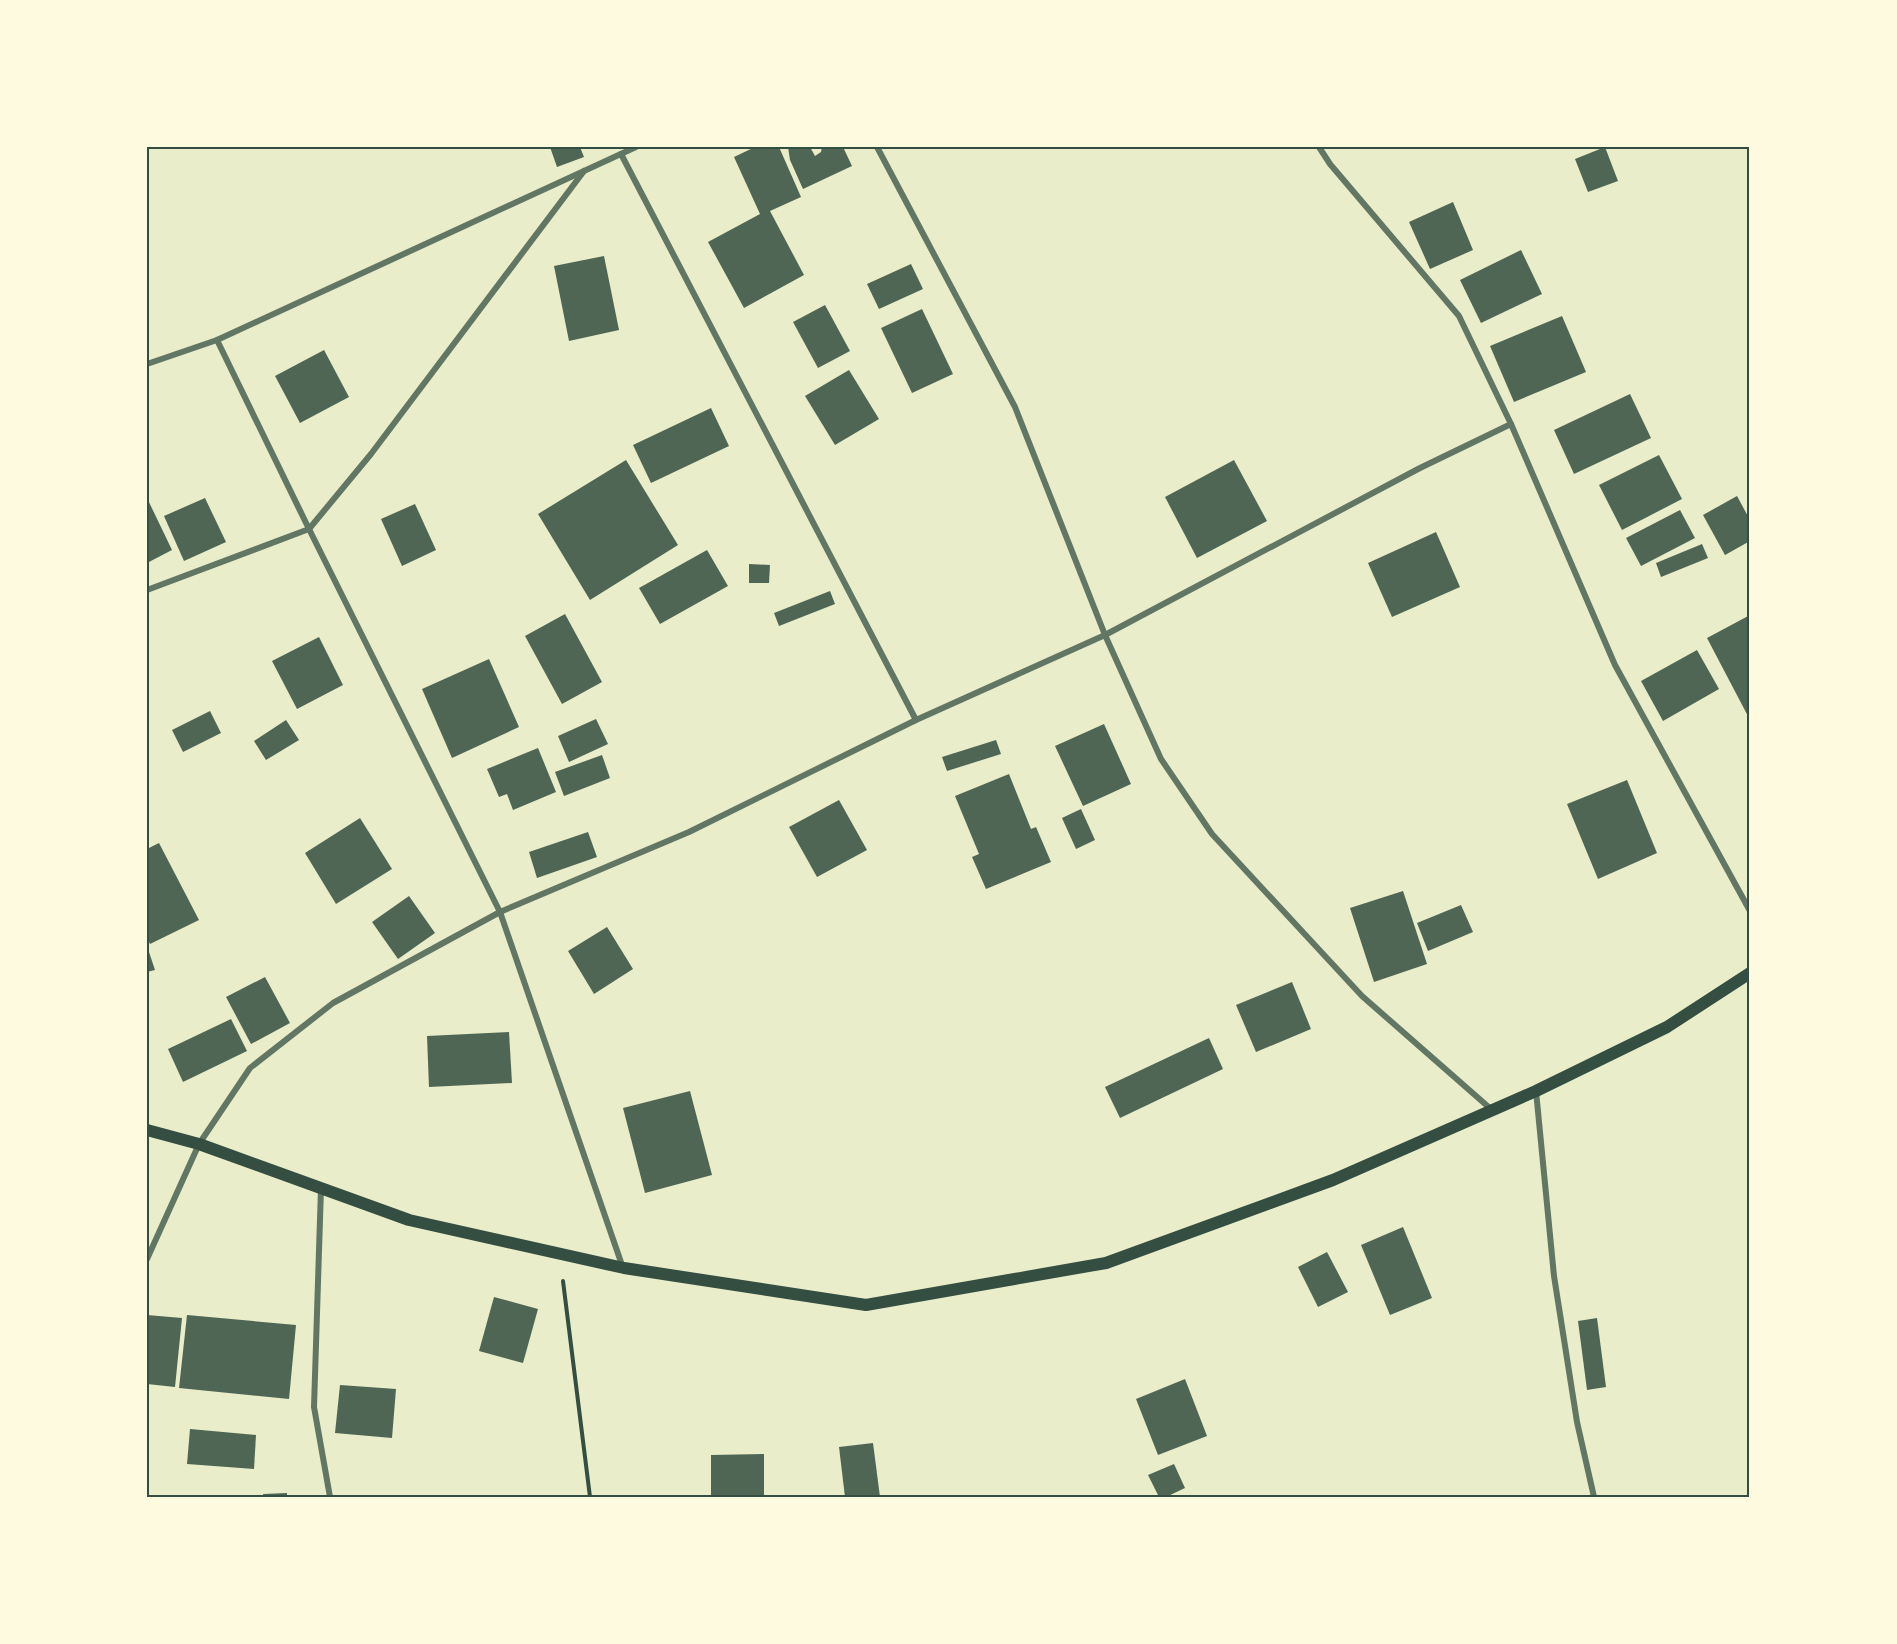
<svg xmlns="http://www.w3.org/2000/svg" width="1897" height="1644" viewBox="0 0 1897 1644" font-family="'PT Sans',sans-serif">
  <rect width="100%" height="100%" fill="#e9edc9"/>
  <g fill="#4f6655">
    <path d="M550,147H580L584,157L557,167Z"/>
    <path d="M755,147H779L801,197L770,211L804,275L744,308L708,242L760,214L734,157Z"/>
    <path d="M788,147H810L815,156L821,152L822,147H843L852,166L803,189L790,160Z"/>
    <path d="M1605,147L1618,181L1588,192L1575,159Z"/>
    <path d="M1453,202L1473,250L1430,269L1409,222Z"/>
    <path d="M1521,250L1542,294L1481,323L1460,280Z"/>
    <path d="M604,256L619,330L569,341L554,266Z"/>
    <path d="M911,264L923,289L879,309L867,284Z"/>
    <path d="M825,305L850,351L818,368L793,322Z"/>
    <path d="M922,309L953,374L912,393L881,328Z"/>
    <path d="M1562,316L1586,372L1514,402L1490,346Z"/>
    <path d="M324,350L349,397L300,423L275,376Z"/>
    <path d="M849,370L879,419L835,445L805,396Z"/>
    <path d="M1630,394L1651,438L1574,474L1554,430Z"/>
    <path d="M711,408L729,446L651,483L633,445Z"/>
    <path d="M1659,455L1682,499L1622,530L1599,485Z"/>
    <path d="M626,460L678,545L590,600L538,514Z"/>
    <path d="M1234,460L1267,521L1197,558L1165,497Z"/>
    <path d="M1737,496L1750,520V541L1725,555L1703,515Z"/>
    <path d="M147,498L172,550L147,563Z"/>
    <path d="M205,498L226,542L184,561L164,516Z"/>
    <path d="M415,504L436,550L402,566L381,519Z"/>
    <path d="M1680,510L1695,538L1641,566L1626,538Z"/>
    <path d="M1436,532L1460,587L1392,617L1368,563Z"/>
    <path d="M1702,544L1708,558L1661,577L1656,563Z"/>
    <path d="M707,550L728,586L660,624L639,588Z"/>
    <path d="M749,564L770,565L769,583H749Z"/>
    <path d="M830,591L835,604L779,626L774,613Z"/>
    <path d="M565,614L602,682L562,704L525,636Z"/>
    <path d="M1750,615V720L1707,638Z"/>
    <path d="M319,637L343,685L297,709L272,661Z"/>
    <path d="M1697,650L1719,689L1663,721L1641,681Z"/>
    <path d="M489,659L519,727L452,758L422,689Z"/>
    <path d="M210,711L221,733L183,752L172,730Z"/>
    <path d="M596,719L608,744L569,762L558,736Z"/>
    <path d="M286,720L299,740L266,760L254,741Z"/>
    <path d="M1104,724L1131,784L1083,806L1055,746Z"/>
    <path d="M996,740L1001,754L947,771L942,757Z"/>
    <path d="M538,748L556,792L513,810L507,794L499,797L487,769Z"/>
    <path d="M602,755L610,778L564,796L555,772Z"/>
    <path d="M1009,774L1031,829L1036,827L1051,862L986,889L972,857L979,854L955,796Z"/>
    <path d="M1627,780L1657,853L1598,879L1567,804Z"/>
    <path d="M839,800L867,850L817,877L789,827Z"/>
    <path d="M1081,809L1095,840L1076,849L1062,818Z"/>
    <path d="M360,818L392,869L336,904L305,853Z"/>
    <path d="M588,832L597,857L537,878L529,852Z"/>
    <path d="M159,843L199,920L150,944L147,938V849Z"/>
    <path d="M1403,891L1427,964L1374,982L1350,908Z"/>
    <path d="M409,896L435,933L398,959L372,922Z"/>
    <path d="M1461,905L1473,932L1428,951L1417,923Z"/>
    <path d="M607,927L633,969L594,994L568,951Z"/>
    <path d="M147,946L155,970L147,972Z"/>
    <path d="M265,977L290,1023L251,1044L226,997Z"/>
    <path d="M1292,982L1311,1029L1256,1052L1236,1005Z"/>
    <path d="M231,1019L247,1051L183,1082L168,1049Z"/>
    <path d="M509,1032L512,1083L429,1087L427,1036Z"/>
    <path d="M1209,1038L1223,1069L1120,1118L1105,1087Z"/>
    <path d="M690,1091L712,1175L645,1193L623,1108Z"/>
    <path d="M1403,1227L1432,1298L1390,1315L1361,1245Z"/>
    <path d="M1327,1252L1348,1292L1318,1307L1298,1267Z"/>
    <path d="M494,1297L538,1309L523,1363L479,1351Z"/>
    <path d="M147,1315L182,1318L175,1387L147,1384Z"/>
    <path d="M187,1315L296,1325L289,1399L179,1388Z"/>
    <path d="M1597,1318L1606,1387L1587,1390L1578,1321Z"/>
    <path d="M1185,1379L1207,1436L1158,1455L1136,1399Z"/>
    <path d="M340,1385L396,1389L392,1438L335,1433Z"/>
    <path d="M190,1429L256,1435L254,1469L187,1464Z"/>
    <path d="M873,1443L880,1497H845L839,1447Z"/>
    <path d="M764,1454V1497H711V1455Z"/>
    <path d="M1174,1464L1185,1488L1166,1497H1159L1148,1475Z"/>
    <path d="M287,1493V1497H264L263,1494Z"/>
  </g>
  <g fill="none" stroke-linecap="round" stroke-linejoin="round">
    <path stroke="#344e41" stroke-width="4" d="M563,1281L590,1497"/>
    <g stroke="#617663" stroke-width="6">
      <path d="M877,147L1015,407L1105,635L1161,759L1212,834L1362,996L1492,1110"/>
      <path d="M1319,147L1330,164L1459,316L1511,424L1615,665L1750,911"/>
      <path d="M621,154L916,720"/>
      <path d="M217,340L309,529L500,912L623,1268"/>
      <path d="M147,364L217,340L636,147"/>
      <path d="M147,590L309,529L371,454L584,171"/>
      <path d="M1536,1091L1554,1276L1577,1422L1594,1497"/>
      <path d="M321,1188L314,1407L330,1497"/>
      <path d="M147,1259L199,1144L250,1068L333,1003L500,912L689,832L916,720L1105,635L1420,468L1511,424"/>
    </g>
    <path stroke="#344e41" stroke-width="12" d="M147,1130L199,1144L409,1220L624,1268L866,1305L1106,1263L1333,1180L1536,1091L1667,1027L1750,973"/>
  </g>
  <rect width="1897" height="1644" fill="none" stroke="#fefae0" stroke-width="297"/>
  <rect x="148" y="148" width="1600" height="1348" fill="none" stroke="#344e41" stroke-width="2"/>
</svg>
